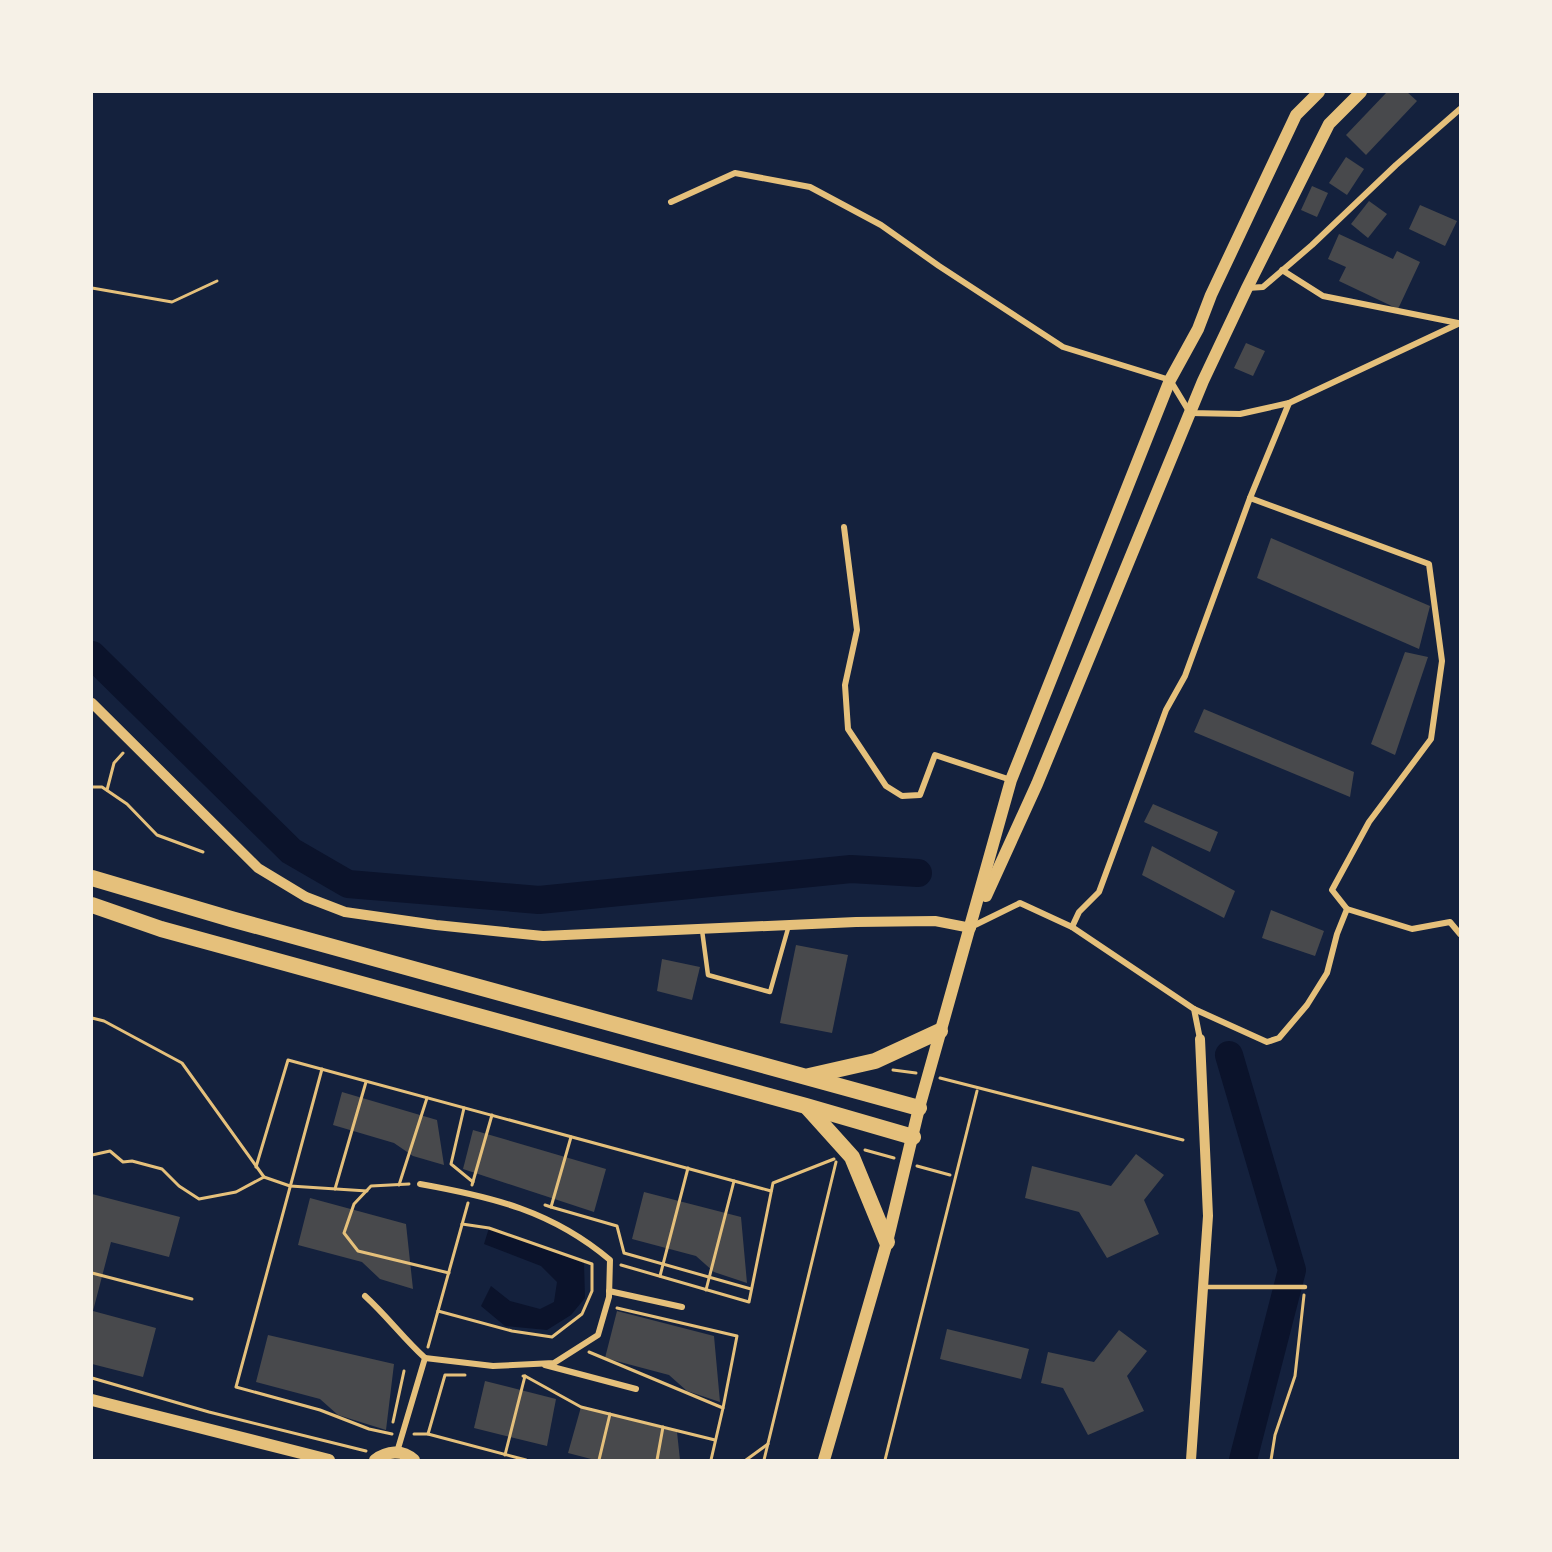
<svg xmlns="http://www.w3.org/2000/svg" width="1552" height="1552" viewBox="0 0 1552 1552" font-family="Commissioner,sans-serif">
  <rect width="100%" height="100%" fill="#14213d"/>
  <path fill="#0b132b" d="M489,1228L584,1263L585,1298L571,1315L547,1330L505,1326L481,1306L491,1286L510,1301L540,1309L554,1302L557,1282L541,1266L484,1244Z"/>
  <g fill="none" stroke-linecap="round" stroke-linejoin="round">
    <g stroke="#0b132b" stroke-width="28">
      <path d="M92,655L291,851L348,884L539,900L851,869L918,873"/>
      <path d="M1229,1055L1292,1270L1243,1460"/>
    </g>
  </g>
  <g fill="#48494c">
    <path d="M1387,92H1407L1417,101L1366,155L1346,135Z"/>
    <path d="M1346,157L1364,169L1347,195L1329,183Z"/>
    <path d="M1312,186L1328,193L1317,217L1301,210Z"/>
    <path d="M1369,201L1387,214L1368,238L1351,224Z"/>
    <path d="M1420,205L1457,221L1445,246L1409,229Z"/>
    <path d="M1339,234L1393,259L1397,251L1420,262L1398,309L1339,281L1346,267L1328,259Z"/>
    <path d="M1246,343L1265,351L1253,376L1234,368Z"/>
    <path d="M1271,538L1430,606L1419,649L1257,578Z"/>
    <path d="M1405,652L1428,657L1395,755L1371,744Z"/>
    <path d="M1204,709L1354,772L1350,797L1194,732Z"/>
    <path d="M1153,804L1218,832L1210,852L1144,822Z"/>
    <path d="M1152,846L1235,891L1224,918L1142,875Z"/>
    <path d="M1271,910L1324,931L1315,956L1262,938Z"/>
    <path d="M796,945L848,955L832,1033L780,1023Z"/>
    <path d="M662,959L700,967L692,1000L657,991Z"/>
    <path d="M342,1092L437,1120L444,1165L413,1156L394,1143L333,1125Z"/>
    <path d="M473,1130L606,1169L594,1212L463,1169Z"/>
    <path d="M1136,1154L1164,1175L1144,1200L1159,1234L1107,1258L1079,1212L1025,1198L1032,1166L1111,1186Z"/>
    <path d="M644,1192L741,1217L747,1283L714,1272L696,1256L632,1239Z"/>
    <path d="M92,1194L180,1217L169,1257L111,1242L93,1311L156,1328L143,1377L92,1364Z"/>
    <path d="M310,1198L406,1224L413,1289L380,1279L362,1262L298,1245Z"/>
    <path d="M617,1311L714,1336L720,1402L687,1391L669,1375L605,1358Z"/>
    <path d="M947,1329L1029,1349L1021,1379L940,1359Z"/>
    <path d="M1119,1330L1147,1351L1127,1376L1144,1411L1088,1435L1063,1388L1041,1383L1048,1352L1094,1362Z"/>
    <path d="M268,1335L394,1364L386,1430L338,1415L320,1399L256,1382Z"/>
    <path d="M485,1381L556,1399L547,1446L474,1428Z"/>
    <path d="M581,1407L677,1432L680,1460H595L568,1453Z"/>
  </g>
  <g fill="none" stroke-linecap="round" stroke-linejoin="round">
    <g stroke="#e5c07b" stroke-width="3">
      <path d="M92,288L172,302L217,281"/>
      <path d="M92,787H102L127,804L157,835L203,852"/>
      <path d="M107,790L114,763L123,753"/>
      <path d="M92,1018L104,1021L182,1063L264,1177L290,1186L367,1191"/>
      <path d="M322,1069L236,1387L320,1410L369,1429L392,1434"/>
      <path d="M893,1070L916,1073"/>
      <path d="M940,1078L1183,1140"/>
      <path d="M464,1108L451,1164L473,1182"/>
      <path d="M865,1150L894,1158"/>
      <path d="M92,1155L110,1151L123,1162L132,1161L162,1169L179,1186L199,1199L236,1192L264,1177"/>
      <path d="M917,1166L950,1175"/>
      <path d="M256,1167L288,1060L771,1191"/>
      <path d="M409,1184L371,1186L354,1204L344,1233L358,1251L449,1273"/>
      <path d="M399,1185L427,1098"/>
      <path d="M472,1185L492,1115"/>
      <path d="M335,1189L366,1082"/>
      <path d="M545,1205L551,1207L571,1137"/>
      <path d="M551,1207L617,1226L624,1253L751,1289"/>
      <path d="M621,1265L749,1302L773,1183L834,1159"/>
      <path d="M92,1273L192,1299"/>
      <path d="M660,1276L688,1168"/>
      <path d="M706,1290L734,1181"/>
      <path d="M617,1308L737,1336L723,1408"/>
      <path d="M438,1311L512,1331L552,1337L582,1314L592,1291V1264L489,1228L462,1224"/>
      <path d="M428,1347L468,1203"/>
      <path d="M589,1352L723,1408L711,1460"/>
      <path d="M525,1376L581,1407L715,1440"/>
      <path d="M92,1378L209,1412L366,1451"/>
      <path d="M393,1422L404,1371"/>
      <path d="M414,1434H428L526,1460"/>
      <path d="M428,1434L445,1375H465"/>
      <path d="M505,1455L525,1376H523"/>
      <path d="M599,1460L610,1414"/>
      <path d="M657,1460L663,1427"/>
      <path d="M746,1460L768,1444"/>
      <path d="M764,1460L836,1162"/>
      <path d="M885,1460L977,1091"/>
      <path d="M1271,1460L1275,1435L1295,1376L1304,1295"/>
    </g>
    <g stroke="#e5c07b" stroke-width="4.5">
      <path d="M702,930L708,975L770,992L789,925"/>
      <path d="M1203,1287H1305"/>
    </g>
    <g stroke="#e5c07b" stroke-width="6">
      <path d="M671,202L735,173L810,187L881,225L939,266L1063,347L1170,380L1190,413L1240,414L1289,403L1460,323"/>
      <path d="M1282,270L1323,296L1458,323"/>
      <path d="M1247,288L1263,287L1312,245L1396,165L1460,109"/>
      <path d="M1250,498L1429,564L1442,661L1431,739L1369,822L1332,890L1347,909"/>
      <path d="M844,527L857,630L845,685L848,729L886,786L902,796L920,795L935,755L1011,780"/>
      <path d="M971,927L1020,903L1072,927L1194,1009L1200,1039"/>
      <path d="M1072,927L1079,912L1099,892L1166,710L1185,676L1250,498L1289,403"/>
      <path d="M1194,1009L1267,1042L1279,1038L1307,1005L1327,973L1337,934L1347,909L1412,929L1450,922L1460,934"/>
      <path d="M420,1184C493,1197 552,1211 610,1260L609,1297L598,1335L554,1363L493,1366L425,1358"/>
      <path d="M609,1291L682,1307"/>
      <path d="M365,1296C387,1316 403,1338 425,1358L397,1452"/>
      <path d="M545,1365L636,1389"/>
    </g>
    <g stroke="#e5c07b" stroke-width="10">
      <path d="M92,703L258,868L306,897L345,912L436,925L543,936L856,922L935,921L971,928"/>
      <path d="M1191,1460L1208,1216L1200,1039"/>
    </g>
    <g stroke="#e5c07b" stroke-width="12">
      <path d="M986,896L1037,784L1203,381L1247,288L1329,124L1361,92"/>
      <path d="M92,1400L329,1460"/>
      <path d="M375,1460C387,1451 402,1449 414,1460"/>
      <path d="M824,1460L887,1242L919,1108L1011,780L1170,380L1198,329L1211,295L1296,115L1319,92"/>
    </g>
    <g stroke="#e5c07b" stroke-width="16">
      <path d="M92,878L231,919L919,1108"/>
      <path d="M92,905L161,929L806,1106L913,1137"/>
      <path d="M809,1076L875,1061L940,1031"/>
      <path d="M807,1107L852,1157L887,1242"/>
    </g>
  </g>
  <rect width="1552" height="1552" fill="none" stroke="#f6f1e7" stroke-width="186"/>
</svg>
